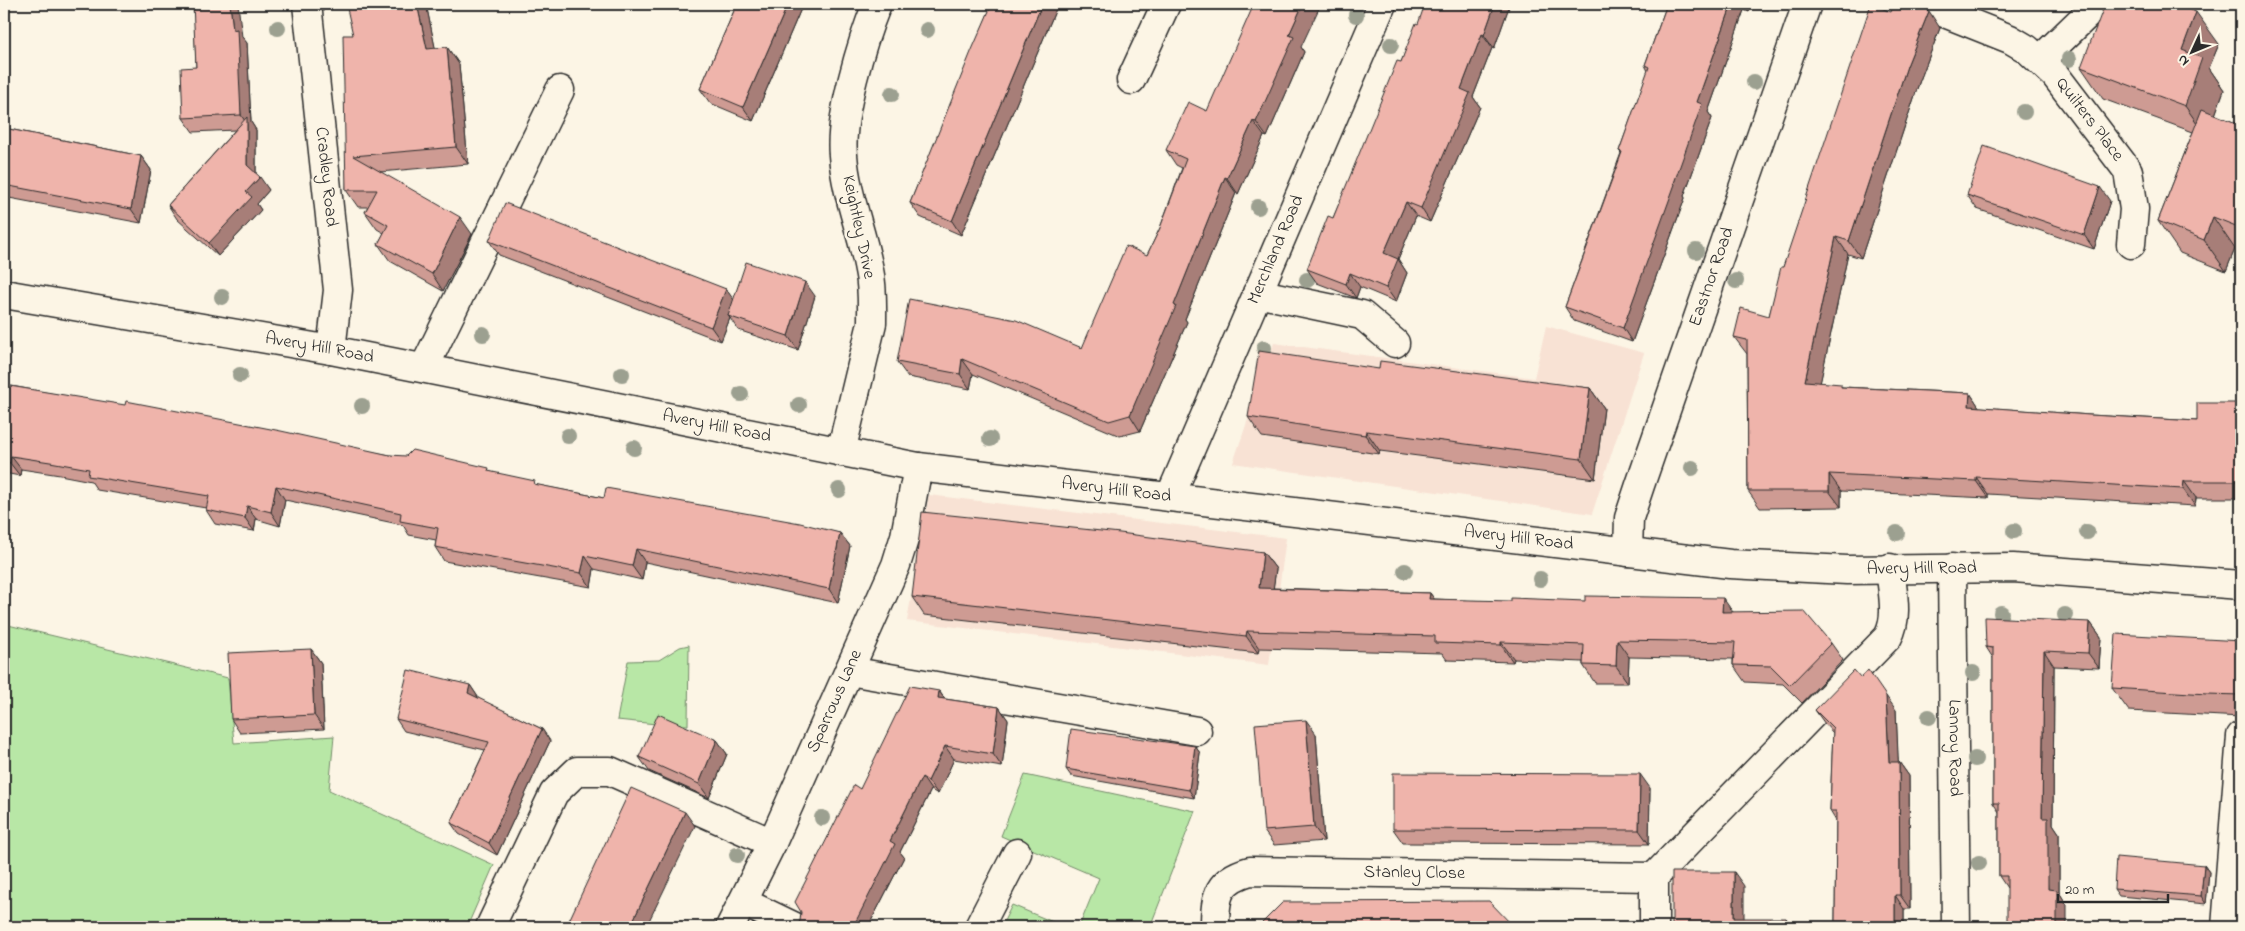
<svg xmlns="http://www.w3.org/2000/svg" width="2245" height="931" viewBox="0 0 2245 931" font-family="'Indie Flower',sans-serif">
  <rect width="100%" height="100%" fill="#fcf5e5"/>
  <filter id="ink" filterUnits="userSpaceOnUse"><feTurbulence type="fractalNoise" baseFrequency=".02" numOctaves="2"/><feDisplacementMap in="SourceGraphic" scale="10" xChannelSelector="R" yChannelSelector="G"/><feConvolveMatrix kernelMatrix="1 2 1 2 8 2 1 2 1" color-interpolation-filters="sRGB"/></filter>
  <g filter="url(#ink)">
    <g fill="#f8e2d4">
      <path d="M1546,326L1644,353L1592,514L1233,463L1274,343L1534,378Z"/>
      <path d="M929,495L1286,538L1269,665L907,621Z"/>
    </g>
    <g fill="#b8e7a6" stroke="#728968">
      <path d="M4,624L228,678L234,743L334,736L329,790L494,865L467,927H4Z"/>
      <path d="M689,645L688,725L656,724L617,720L628,661L659,660L680,647Z"/>
      <path d="M1025,775L1195,811L1150,927H1079L1099,878L1001,836Z"/>
      <path d="M1012,905L1065,927H1001Z"/>
    </g>
    <g fill="none" stroke-linecap="round" stroke-linejoin="round">
      <g stroke="#2b2b2b" stroke-width="31">
        <g id="minor">
          <path id="s1" d="M307,4L338,290L331,350"/>
          <path id="s2" d="M1922,4L2010,39L2027,49L2055,75L2128,171L2134,209L2131,244"/>
          <path d="M2040,60L2098,4"/>
          <path d="M1131,80L1166,4"/>
          <path d="M1257,293L1362,315L1395,343"/>
          <path id="s3" d="M4,294L331,350L918,467L1730,564L1847,570L2013,568L2241,585"/>
          <path d="M424,368L560,90"/>
          <path d="M841,452L872,323C872,306 873,287 869,270C862,231 846,195 843,155C839,116 862,41 877,4"/>
          <path id="s4" d="M1170,497L1382,4"/>
          <path id="s5" d="M1628,552L1629,518L1640,485L1807,4"/>
          <path id="s6" d="M1952,568L1956,927"/>
          <path d="M849,671L1197,731"/>
          <path d="M743,902L795,927"/>
          <path d="M490,927L554,793L577,771H610L772,843"/>
          <path id="s7" d="M730,927L772,843L896,565L905,536L918,467"/>
          <path d="M979,927L1017,853"/>
          <path id="s8" d="M1215,927C1215,895 1218,880 1250,871L1654,877"/>
          <path d="M1654,927V877L1888,637C1899,618 1892,589 1890,568"/>
          <path d="M2226,927L2241,736"/>
        </g>
      </g>
      <use href="#minor" stroke="#fcf5e5" stroke-width="28"/>
    </g>
    <g fill="#9ca090">
      <circle cx="1356" cy="15" r="8"/>
      <circle cx="278" cy="28" r="8"/>
      <circle cx="927" cy="30" r="8"/>
      <circle cx="1391" cy="45" r="8"/>
      <circle cx="2069" cy="59" r="8"/>
      <circle cx="1754" cy="82" r="8"/>
      <circle cx="892" cy="94" r="8"/>
      <circle cx="2024" cy="112" r="8"/>
      <circle cx="1258" cy="207" r="8"/>
      <circle cx="1696" cy="251" r="8"/>
      <circle cx="1307" cy="280" r="8"/>
      <circle cx="1736" cy="281" r="8"/>
      <circle cx="222" cy="297" r="8"/>
      <circle cx="483" cy="334" r="8"/>
      <circle cx="1264" cy="348" r="8"/>
      <circle cx="622" cy="374" r="8"/>
      <circle cx="240" cy="375" r="8"/>
      <circle cx="741" cy="394" r="8"/>
      <circle cx="799" cy="405" r="8"/>
      <circle cx="362" cy="406" r="8"/>
      <circle cx="568" cy="436" r="8"/>
      <circle cx="990" cy="439" r="8"/>
      <circle cx="634" cy="448" r="8"/>
      <circle cx="1692" cy="468" r="8"/>
      <circle cx="839" cy="490" r="8"/>
      <circle cx="2014" cy="531" r="8"/>
      <circle cx="2087" cy="532" r="8"/>
      <circle cx="1897" cy="533" r="8"/>
      <circle cx="1405" cy="571" r="8"/>
      <circle cx="1540" cy="579" r="8"/>
      <circle cx="2001" cy="613" r="8"/>
      <circle cx="2065" cy="615" r="8"/>
      <circle cx="1973" cy="673" r="8"/>
      <circle cx="1929" cy="717" r="8"/>
      <circle cx="1975" cy="759" r="8"/>
      <circle cx="822" cy="818" r="8"/>
      <circle cx="737" cy="855" r="8"/>
      <circle cx="1979" cy="863" r="8"/>
    </g>
    <g fill="#ce9b93" stroke="#2b2b2b">
      <path d="M426,4L435,48L447,47L459,64L468,164L380,172L472,234L443,291L390,261L378,244L384,233L377,229L365,212L368,207H358L346,190L353,35Z"/>
      <path d="M737,4H803L753,121L710,103L700,89Z"/>
      <path d="M992,4H1058L961,235L920,217L910,203Z"/>
      <path d="M1510,4L1494,49L1492,48L1473,97L1480,107L1430,222L1416,216L1398,259L1407,273L1396,302L1360,287L1356,298L1317,283L1307,269L1333,218L1401,62L1418,24Z"/>
      <path d="M1667,4H1752L1749,12L1744,10L1708,112L1712,118L1684,196L1685,198L1632,342L1574,321L1565,307L1621,153L1619,151L1648,71L1645,65Z"/>
      <path d="M194,10L242,37L247,43L251,122L256,130V174L269,190L257,204L261,210L218,256L177,219L168,205L235,130L193,132L183,118L196,67Z"/>
      <path d="M1891,12L1940,28L1919,83L1861,258L1848,254L1820,383L1843,387L1970,393L1979,407L2090,415L2197,421L2241,403V498H2196L2195,506L1988,494V498L1841,491V507L1760,508L1748,491L1747,354L1734,337L1769,316L1783,267Z"/>
      <path d="M2219,44L2209,68L2224,90L2215,115L2241,125V251L2235,249L2226,271L2180,253L2158,221L2193,132L2103,99L2081,67Z"/>
      <path d="M1301,47L1304,52L1267,137L1264,136L1238,194L1236,193L1185,319L1187,322L1140,431L1120,436L973,374L970,389L908,377L897,362L1082,348L1147,255L1160,228L1182,168L1176,165L1166,150L1207,111Z"/>
      <path d="M4,128L141,156L151,170L141,223L4,197Z"/>
      <path d="M1967,195L2110,201L2094,249L1977,209Z"/>
      <path d="M489,241L726,289L733,300L815,296L798,350L738,330L730,318L721,341L499,255Z"/>
      <path d="M1379,369L1590,388L1604,408L1595,479L1380,451L1379,454L1262,437L1248,417Z"/>
      <path d="M4,382L6,385L390,455L491,472L537,485L604,498L840,533L850,546L838,603L645,562L642,580L594,569L591,587L444,561L435,547L436,540L409,535L403,525L285,500L280,526L256,519L254,531L215,524L206,510V508L97,490L91,481L60,475L21,469L20,476L4,473Z"/>
      <path d="M1263,552L1276,569L1273,588L1430,593L1434,599L1733,612L1831,643L1843,660L1802,703L1783,684L1745,682L1733,665V659L1629,657L1628,683H1595L1583,665V662L1514,659L1513,662L1447,660L1442,653L1259,648L1258,653L924,615L912,597Z"/>
      <path d="M2090,622L2101,637L2099,668L2054,666L2053,824L2059,833V892L2067,905L2007,888L1999,876V812L1993,803V658L1986,647Z"/>
      <path d="M2241,641V717L2129,711L2112,688Z"/>
      <path d="M311,649L321,663L324,729L240,733L231,719Z"/>
      <path d="M1861,678L1896,710L1898,762H1899L1909,776L1910,909H1904V927H1839L1835,922L1836,821L1830,811L1833,733L1825,724L1815,710Z"/>
      <path d="M470,685L478,697L477,698L542,729L550,741L497,855L459,834L451,823L485,750L404,731L396,719Z"/>
      <path d="M939,691L945,699L999,707L1008,720L1002,767L954,759L938,794L931,790L900,852L904,857L868,927H792H794L800,921L860,789Z"/>
      <path d="M1316,734L1324,841L1274,845L1264,831Z"/>
      <path d="M717,740L727,754L709,798L649,771L639,757Z"/>
      <path d="M1195,746L1200,753L1194,798L1071,776L1066,769Z"/>
      <path d="M1650,788L1649,844L1403,843L1393,829Z"/>
      <path d="M2204,865L2209,872L2206,904L2119,896L2114,889Z"/>
    </g>
    <g fill="#a77e78" stroke="#2b2b2b">
      <path d="M230,4H238L242,37L247,43L251,122L256,130V179L247,165V124L241,115L233,30Z"/>
      <path d="M417,4H426L439,66L427,49Z"/>
      <path d="M788,4H803L753,121L743,107Z"/>
      <path d="M1042,4H1058L961,235L952,221Z"/>
      <path d="M1303,4H1321L1301,47L1304,52L1267,137L1256,122L1289,35Z"/>
      <path d="M1495,4H1510L1494,49L1484,35Z"/>
      <path d="M1732,4H1740L1744,10L1708,112L1712,118L1684,196L1685,198L1632,342L1623,328L1674,183L1697,102Z"/>
      <path d="M1743,4H1752L1749,12Z"/>
      <path d="M1929,11L1940,28L1919,83L1861,258L1849,241L1907,66Z"/>
      <path d="M2196,12L2219,44L2209,68L2224,90L2207,137L2185,106L2182,50Z"/>
      <path d="M1482,34L1492,48L1473,97L1480,107L1430,222L1421,208L1461,89Z"/>
      <path d="M447,47L459,64L468,164L456,147Z"/>
      <path d="M1253,121L1264,136L1238,194L1227,178Z"/>
      <path d="M141,156L151,170L141,223L131,209Z"/>
      <path d="M260,177L269,190L257,204L261,210L218,256L209,243L246,192Z"/>
      <path d="M1225,177L1236,193L1185,319L1187,322L1140,431L1130,415Z"/>
      <path d="M2100,187L2110,201L2094,249L2084,235Z"/>
      <path d="M1406,202L1416,216L1398,259L1407,273L1396,302L1386,288L1384,253Z"/>
      <path d="M460,217L472,234L443,291L432,274Z"/>
      <path d="M2213,217L2235,249L2226,271L2204,240Z"/>
      <path d="M1836,237L1848,254L1817,398L1805,381Z"/>
      <path d="M1350,273L1360,287L1356,298L1346,284Z"/>
      <path d="M805,282L815,296L798,350L788,336Z"/>
      <path d="M726,289L736,303L728,316L730,318L721,341L711,327Z"/>
      <path d="M962,359L973,374L970,389L960,374Z"/>
      <path d="M1590,388L1604,408L1595,479L1581,459Z"/>
      <path d="M1970,393L1981,410L1969,406Z"/>
      <path d="M1366,431L1380,451L1379,454L1365,435Z"/>
      <path d="M11,456L21,469L20,476L10,463Z"/>
      <path d="M1829,474L1841,491V507L1829,491Z"/>
      <path d="M1976,477L1988,494V498L1976,481Z"/>
      <path d="M2184,481L2196,498L2195,506L2183,489Z"/>
      <path d="M276,486L285,500L280,526L271,512Z"/>
      <path d="M247,506L256,519L254,531L245,518Z"/>
      <path d="M840,533L850,546L838,603L829,589Z"/>
      <path d="M636,549L645,562L642,580L632,566Z"/>
      <path d="M1263,552L1276,569L1271,605L1259,588Z"/>
      <path d="M585,556L594,569L591,587L581,573Z"/>
      <path d="M1430,593L1442,610L1429,599Z"/>
      <path d="M1723,598L1735,615L1722,612Z"/>
      <path d="M2090,622L2101,637L2099,668L2088,653Z"/>
      <path d="M1247,631L1259,648L1258,653L1246,636Z"/>
      <path d="M1617,640L1629,657L1628,683L1616,666Z"/>
      <path d="M1501,642L1514,659L1513,662L1501,645Z"/>
      <path d="M311,649L321,663L324,729L314,715Z"/>
      <path d="M2044,651L2054,666L2053,824L2059,833V892L2067,905V927H2057L2048,889L2042,818Z"/>
      <path d="M470,685L478,697L476,705L468,693Z"/>
      <path d="M939,691L948,704L938,698Z"/>
      <path d="M1886,696L1896,710L1899,776L1889,762Z"/>
      <path d="M999,707L1008,720L1002,767L993,754Z"/>
      <path d="M1306,720L1316,734L1324,841L1314,827Z"/>
      <path d="M542,729L550,741L497,855L489,843Z"/>
      <path d="M717,740L727,754L709,798L699,784Z"/>
      <path d="M945,746L954,759L938,794L928,781Z"/>
      <path d="M1195,746L1200,753L1194,798L1189,790Z"/>
      <path d="M1899,762L1909,776L1910,909L1900,895Z"/>
      <path d="M1640,774L1650,788L1649,844L1639,830Z"/>
      <path d="M922,777L931,790L900,852L904,857L868,927H853L890,841Z"/>
      <path d="M685,812L695,826L646,927H630Z"/>
      <path d="M2204,865L2209,872L2206,904L2201,896Z"/>
      <path d="M1734,872L1744,886V927L1734,918Z"/>
      <path d="M1895,895L1904,909V927H1895Z"/>
      <path d="M1786,918L1793,927H1787Z"/>
      <path d="M827,921L831,927H824Z"/>
    </g>
    <g fill="#efb4ab" stroke="#2b2b2b">
      <path d="M193,4H230L233,30L237,29L241,115L183,118L181,68L196,67Z"/>
      <path d="M346,4H417L427,49L447,47L456,147L353,156L460,217L432,274L378,244L388,225L365,212L377,190H346L343,35H353Z"/>
      <path d="M737,4H788L743,107L700,89Z"/>
      <path d="M992,4H1042L952,221L910,203L971,52Z"/>
      <path d="M1254,4H1303L1289,35L1294,37L1256,122L1253,121L1227,178L1225,177L1174,305L1176,306L1130,415L1109,421L962,359L960,374L897,362L909,299L1016,320L1082,348L1126,246L1147,255L1160,228L1186,159L1166,150L1188,102L1207,111Z"/>
      <path d="M1425,4H1495L1484,35L1482,34L1461,89L1470,93L1421,208L1406,202L1384,253L1398,259L1386,288L1350,273L1346,284L1307,269L1328,216L1333,218L1397,61L1401,62L1416,23L1418,24Z"/>
      <path d="M1667,4H1732L1697,102L1702,104L1674,183L1675,184L1623,328L1565,307L1622,152L1619,151L1649,67L1645,65Z"/>
      <path d="M1871,4L1891,12L1894,4H1912L1929,11L1907,66L1849,241L1836,237L1805,381L1841,384V387L1970,393L1969,406L2090,415L2197,421V403H2241V481H2184L2183,489L1976,477V481L1829,474V491H1748L1747,340L1734,337L1741,308L1769,316L1781,267H1783L1807,195Z"/>
      <path d="M2105,4H2173L2196,12L2182,50L2202,58L2185,106L2081,67Z"/>
      <path d="M2202,109L2241,125V228L2213,217L2204,240L2158,221Z"/>
      <path d="M247,117V165L260,177L246,192L252,197L209,243L168,205Z"/>
      <path d="M4,128L141,156L131,209L4,185Z"/>
      <path d="M1984,146L2100,187L2084,235L1967,195Z"/>
      <path d="M505,203L726,289L711,327L489,241Z"/>
      <path d="M746,262L805,282L788,336L728,316Z"/>
      <path d="M1259,351L1379,369L1380,361L1590,388L1581,459L1366,431L1365,435L1248,417Z"/>
      <path d="M4,385L125,405L126,401L281,431L390,455L406,456L412,450L489,468L488,471L535,481L534,484L604,498L606,488L800,523L840,533L829,589L636,549L632,566L585,556L581,573L435,547L438,528L400,521L401,513L276,486L271,512L247,506L245,518L206,510L209,496L88,476L89,469L50,462L11,456L10,463L4,461Z"/>
      <path d="M922,512L1120,533L1263,552L1259,588L1430,593L1429,599L1511,601V598L1585,601V596L1723,598L1722,612L1804,611L1831,643L1790,685L1771,666L1733,665L1735,642L1617,640L1616,666L1583,665L1584,645L1501,642V645L1435,643V636L1395,635L1247,631L1246,636L912,597Z"/>
      <path d="M1985,617L2090,622L2088,653L2044,651L2042,818H2048V889L2057,890V927H2007V876H1999V803H1993V648L1986,647Z"/>
      <path d="M2116,634L2241,641V695L2207,694L2112,688Z"/>
      <path d="M311,649L314,715L231,719L228,653Z"/>
      <path d="M408,670L470,685L468,693L542,729L489,843L451,823L489,742L396,719Z"/>
      <path d="M1854,670L1861,678L1868,670L1886,696L1889,762H1899L1900,895H1895V927H1844V922H1835L1836,811H1830L1833,728L1815,710Z"/>
      <path d="M910,686L939,691L938,698L999,707L993,754L945,746L928,781L922,777L890,841L895,844L853,927H839L827,921L824,927H792H794L800,921L801,912L795,902L854,785L860,789Z"/>
      <path d="M658,714L717,740L699,784L639,757Z"/>
      <path d="M1306,720L1314,827L1264,831L1255,724Z"/>
      <path d="M1071,729L1195,746L1189,790L1066,769Z"/>
      <path d="M1393,773L1640,774L1639,830L1393,829Z"/>
      <path d="M631,788L685,812L630,927H566Z"/>
      <path d="M2116,857L2204,865L2201,896L2114,889Z"/>
      <path d="M1672,872H1734V918H1786L1787,927H1672Z"/>
      <path d="M1489,901L1514,927H1258L1283,902Z"/>
    </g>
  </g>
  <g text-anchor="middle" dominant-baseline="central" stroke-width="5" stroke-linejoin="round" paint-order="stroke">
    <g font-size="18" fill="#2b2b2b" stroke="#fcf5e5">
      <text stroke="none"><textPath href="#s2" startOffset="209">Quilters Place</textPath></text>
      <text stroke="none"><textPath href="#s1" startOffset="174">Cradley Road</textPath></text>
      <text transform="translate(858 227) rotate(78)">Keightley Drive</text>
      <text stroke="none"><textPath href="#s4" startOffset="269">Merchland Road</textPath></text>
      <text stroke="none"><textPath href="#s5" startOffset="289">Eastnor Road</textPath></text>
      <text stroke="none"><textPath href="#s3" startOffset="320">Avery Hill Road</textPath></text>
      <text stroke="none"><textPath href="#s3" startOffset="725">Avery Hill Road</textPath></text>
      <text stroke="none"><textPath href="#s3" startOffset="1130">Avery Hill Road</textPath></text>
      <text stroke="none"><textPath href="#s3" startOffset="1535">Avery Hill Road</textPath></text>
      <text stroke="none"><textPath href="#s3" startOffset="1940">Avery Hill Road</textPath></text>
      <text stroke="none"><textPath href="#s7" startOffset="249">Sparrows Lane</textPath></text>
      <text stroke="none"><textPath href="#s6" startOffset="180">Lannoy Road</textPath></text>
      <text stroke="none"><textPath href="#s8" startOffset="238">Stanley Close</textPath></text>
    </g>
  </g>
  <rect width="2245" height="931" fill="none" stroke="#fcf5e5" stroke-width="20"/>
  <rect x="10" y="10" width="2225" height="911" fill="none" stroke="#2b2b2b" stroke-width="2" filter="url(#ink)"/>
  <g transform="translate(2192 52) rotate(226)" stroke="#fcf5e5" stroke-width="4" paint-order="stroke">
  <path d="M0-4L9 19L0 12L-9 19Z" fill="#2b2b2b"/>
  <text y="-8" font-size="14" font-weight="bold" text-anchor="middle" fill="#2b2b2b">N</text>
  </g>
  <path d="M2058 894v8h110v-8" fill="none" stroke="#2b2b2b" stroke-width="2.5"/>
  <text x="2065" y="894" font-size="15" fill="#2b2b2b" stroke="#fcf5e5" stroke-width="4" paint-order="stroke">20 m</text>
</svg>
